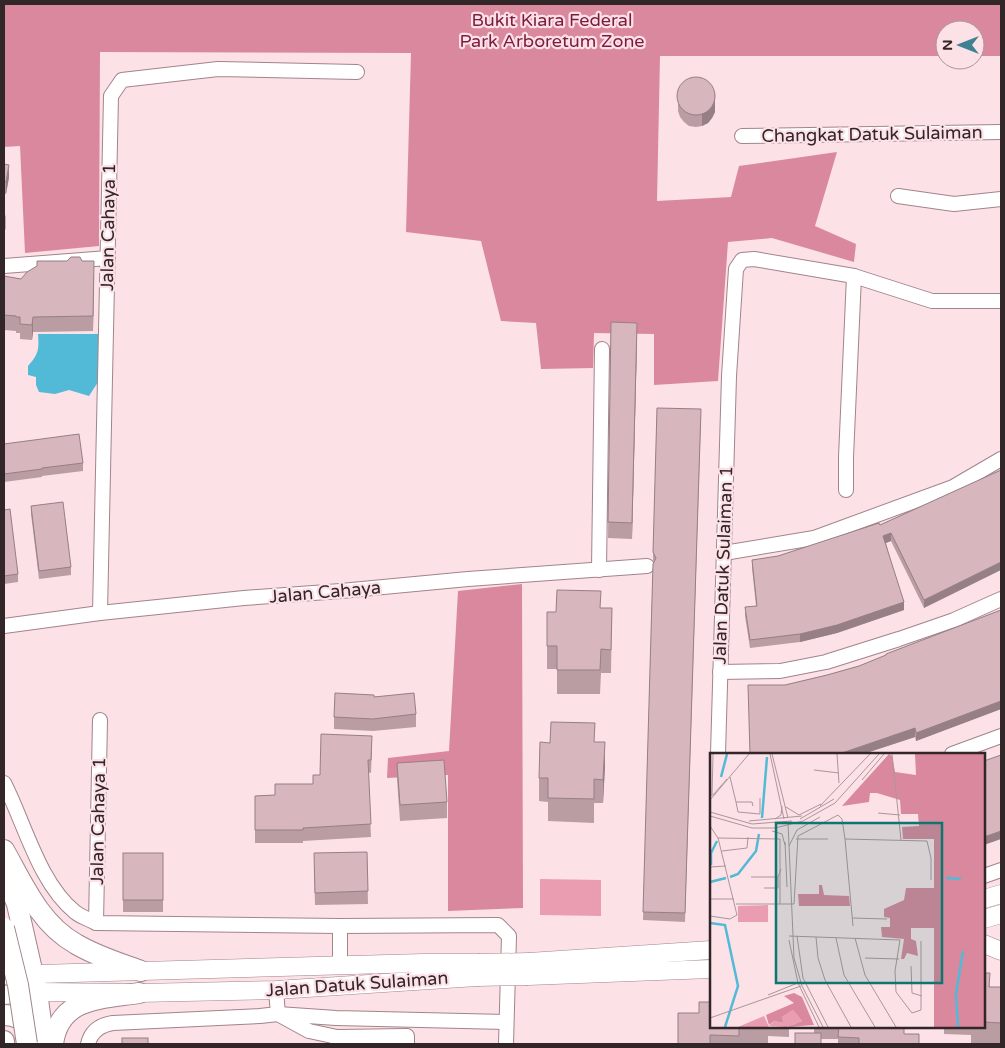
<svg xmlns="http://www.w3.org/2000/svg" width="1005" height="1048" viewBox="0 0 1005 1048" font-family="'Varela Round',sans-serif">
  <rect width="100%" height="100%" fill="#fce1e7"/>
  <path fill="#ea9db0" d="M540,879L601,880V916L540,915Z"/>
  <g fill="#da889d">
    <path d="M4,4H1001V56H975V30H945V56H660L657,201L731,197L739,166L837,152L815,226L856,244L854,262L772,238L728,242L718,381L654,385V334L594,333L593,368L541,369L536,323L501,321L481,241L406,232L411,53L100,52L99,246L25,253L20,146L4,147Z"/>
    <path d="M522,584L523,908L448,911V775L387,778L388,758L449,751L458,591Z"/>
  </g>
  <path fill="#52bad6" d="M38,334H99L100,379L89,396L69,390L55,394L39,392L36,385V377L28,375V366C39,354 39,349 38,334Z"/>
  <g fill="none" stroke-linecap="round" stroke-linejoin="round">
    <g stroke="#a2848a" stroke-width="16">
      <g id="minor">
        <path d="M742,136L1001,132"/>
        <path d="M898,196L954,204L1001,199"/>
        <path d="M4,266L108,258"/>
        <path d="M846,490V457L854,276"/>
        <path d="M724,553L814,538L953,487L1001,459"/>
        <path d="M599,570L602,349"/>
        <path d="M100,613L111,96L122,80L218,69L357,72"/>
        <path d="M4,626L100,613L244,598L341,591L468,579L647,566"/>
        <path d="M720,672L780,671L826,662L899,639L954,620L1001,599"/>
        <path d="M718,754L729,376L736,269L742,260L754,259L854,276L932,301H1001"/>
        <path d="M952,754L1001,736"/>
        <path d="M4,783C25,824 39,883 75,912C81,917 89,919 96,923L340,926L498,925L509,936L506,1044"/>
        <path d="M984,876L1001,870"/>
        <path d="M96,923L100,720"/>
        <path d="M340,926V966"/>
        <path d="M276,990L278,1014L309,1031L337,1037V1044"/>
        <path d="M337,1037L407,1036V1044"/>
        <path d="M88,1044C91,1031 100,1025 113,1023L260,1016L278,1014L336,1018L506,1022"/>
      </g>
    </g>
    <g stroke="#a2848a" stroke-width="19">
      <g id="major">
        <path d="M984,899L1001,894"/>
        <path d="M984,919L1001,914"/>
        <path d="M984,944L1001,951"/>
        <path d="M529,962L711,950"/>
        <path d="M4,975L423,963H478"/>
        <path d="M528,976L711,969"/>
        <path d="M4,995L37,992L139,993L276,990L477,977"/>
      </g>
    </g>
    <g stroke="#a2848a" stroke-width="22">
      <g id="highway">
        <path d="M4,850C23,884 40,924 76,944C96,956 119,963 141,971"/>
        <path d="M4,873L17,904L37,992L44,1044"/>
        <path d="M4,1015C16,1015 26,1021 33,1031"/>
        <path d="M4,1041V1044"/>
        <path d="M53,1044C59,997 101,999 139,993"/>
      </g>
    </g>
    <use href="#minor" stroke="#fff" stroke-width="14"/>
    <use href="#major" stroke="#fff" stroke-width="18"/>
    <use href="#highway" stroke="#fff" stroke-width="20"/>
    <g stroke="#a2848a" stroke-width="19" stroke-linecap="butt">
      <g id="major-bridge">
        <path d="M478,963L529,962"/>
        <path d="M477,977L528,976"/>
      </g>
    </g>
    <g stroke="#a2848a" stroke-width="22" stroke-linecap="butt">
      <path id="highway-bridge" d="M4,928L18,985L27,1044"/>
    </g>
    <use href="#major-bridge" stroke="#fff" stroke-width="18"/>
    <use href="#highway-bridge" stroke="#fff" stroke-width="20"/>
  </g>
  <g fill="#b99da3">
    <path d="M678,92L715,112L712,118L708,123L702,126L696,127L689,126L684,122L680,117L678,111Z"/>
    <path d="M4,164L9,177L6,194H4Z"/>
    <rect x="4" y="216" width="1" height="21"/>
    <path d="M4,276L21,279L94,277L93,331L33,332L32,340L20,339V333H16V331L4,330Z"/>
    <path d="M611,322L637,339L632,539L608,538Z"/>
    <path d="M657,408L701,417L685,922L643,920L653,564L654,562L653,560Z"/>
    <path d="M4,444L83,463V471L42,476V477L4,482Z"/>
    <path d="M1001,470L924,608L891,541L886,543L904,610L837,633L800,642L750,648L745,616V607L756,606L752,568V560L778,556L880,525Z"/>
    <path d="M31,506L71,567V575L39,579L31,514Z"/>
    <path d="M4,510L18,574V582L4,584Z"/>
    <path d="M601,608H612L611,673H601L600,694H557V669H547V612H556Z"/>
    <path d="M1001,610V709L916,741L915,737L863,754H750L785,685L827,675L859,666Z"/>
    <path d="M374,697L416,714V727L373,731L334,729V717Z"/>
    <path d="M595,742L605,766L603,803H594V823L548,821V802L539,801V778L550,743Z"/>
    <path d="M372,748L371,773L368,772L371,837L303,841V843H255V796L275,795L313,784V775H320Z"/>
    <path d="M397,763L447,802V818L400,821L397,779Z"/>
    <path d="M367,852L368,904L315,905L314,866Z"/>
    <rect x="123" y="853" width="40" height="59"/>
    <path d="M984,973L990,987H1001V1044H971V1035L944,1034V1027H984Z"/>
    <path d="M699,1013L711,1027H797V1029L789,1028V1037L768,1036V1044H678Z"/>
    <path d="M814,1027H904V1034L919,1044H838V1039H821L814,1033Z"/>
  </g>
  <g fill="#967f85">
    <path d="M715,93V112L712,118L708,123L702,126V114Z"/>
    <path d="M9,165V177L6,194V182Z"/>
    <path d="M94,261V277L93,331V316Z"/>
    <path d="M33,317V332L32,340V325Z"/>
    <path d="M637,323V339L632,539V523Z"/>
    <path d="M891,533V541L883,544V536Z"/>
    <path d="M1001,562V570L924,608V600Z"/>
    <path d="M904,602V610L837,633L800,642V634Z"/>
    <path d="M1001,701V709L916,741V733Z"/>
    <path d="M915,728V737L863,754H839Z"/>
    <path d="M605,742V766L603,803V780Z"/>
    <path d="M1001,831V839L984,845V837Z"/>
  </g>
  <g fill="#d7b6be" stroke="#967f85">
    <circle cx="696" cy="96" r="19"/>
    <path d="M4,164L9,165L6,182L4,181Z"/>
    <rect x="4" y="216" width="1" height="13"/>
    <path d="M71,257H80L82,261H94L93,316L33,317L32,325L20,324V317H16V316L4,315V276L21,279L27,272L37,266V261H67Z"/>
    <path d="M611,322L637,323L632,523L608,522Z"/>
    <path d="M657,408L701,409L685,913L643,912L653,564L656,558L653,552Z"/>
    <path d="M79,434L83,463L42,468V469L4,474V444Z"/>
    <path d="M1001,470V562L924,600L891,533L883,536L904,602L837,625L800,634L750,640L745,607L757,606L752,560L778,556L879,523L880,525Z"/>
    <path d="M63,502L71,567L39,571L31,506Z"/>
    <path d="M10,509L18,574L4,576V510Z"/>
    <path d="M557,590L601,591L600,608H612L611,650L601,649L600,670H557V646H547V612H556Z"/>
    <path d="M1001,610V701L916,733L915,728L839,754H750L748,685H785L827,675L859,666L886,655V654Z"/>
    <path d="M335,693L374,695V697L414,693L416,714L373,719L334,717Z"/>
    <path d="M551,722L595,723L594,742H605L603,780L594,779V799L548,798V778H539L540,742L550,743Z"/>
    <path d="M321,734L372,736L371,760H368L371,824L303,828V830H255V796L275,795V784H313V775H320Z"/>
    <path d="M1001,754V831L984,837V761L1001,755H1000Z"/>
    <path d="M444,760L447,802L400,805L397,763Z"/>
    <path d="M367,852L368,891L315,893L314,853Z"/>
    <rect x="123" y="853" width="40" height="47"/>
    <path d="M984,973H990L989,987H1001V1023L984,1022Z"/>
    <path d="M699,1002H711V1027H739V1036L710,1035V1044H678V1013H699Z"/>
    <path d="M839,1027H904V1034H919V1044H859V1038L838,1037Z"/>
    <rect x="795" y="1033" width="26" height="11"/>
    <rect x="122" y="1038" width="26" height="6"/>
  </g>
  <g text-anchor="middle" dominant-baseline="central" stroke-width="4.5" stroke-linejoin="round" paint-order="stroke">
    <g font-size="18" fill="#7c1b3f" stroke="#fce1e7">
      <text x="552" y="20">Bukit Kiara Federal<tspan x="552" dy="21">Park Arboretum Zone</tspan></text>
    </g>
    <g font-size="18" fill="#322628" stroke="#fce1e7">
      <text transform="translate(872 134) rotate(-1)">Changkat Datuk Sulaiman</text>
      <text transform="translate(108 227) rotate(-89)">Jalan Cahaya 1</text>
      <text transform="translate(723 565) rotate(-88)">Jalan Datuk Sulaiman 1</text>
      <text transform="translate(325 592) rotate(-5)">Jalan Cahaya</text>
      <text transform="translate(98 821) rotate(-89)">Jalan Cahaya 1</text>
      <text transform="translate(357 984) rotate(-4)">Jalan Datuk Sulaiman</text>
    </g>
  </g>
  <g transform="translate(710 753)">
    <rect width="275" height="275" fill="#fce1e7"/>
    <path d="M58,152V169H28V153ZM83,257L92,268L77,274L59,273L64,268L74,270L72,264ZM54,263L59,274H28Z" fill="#ea9db0"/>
    <path d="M179,1L182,3L185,19L206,22L205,1H275V274H224V175H201V186L206,188L208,203L197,200L194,206H191L194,186L172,184L171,174H180V165L174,164V156L194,147L196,135H224V86H193L192,74L209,73L208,61H191L190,47L167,40H160L159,49L132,53ZM109,132H112L114,142L139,143L140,153H89L88,141H109ZM84,240L92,244L104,272L77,274L92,268L83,257L72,264L74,270L64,268L59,272L56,262L84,250L74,243Z" fill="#da889d"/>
    <path fill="none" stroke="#52bad6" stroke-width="2.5" d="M11,24L17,1M52,65L57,4M1,112V100L7,88M20,124L28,121L46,98L49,81M236,125L251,126M0,129L16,125M0,170L15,172L28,233L15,274M248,274L246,241L253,198"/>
    <path fill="none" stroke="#ab969b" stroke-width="1" d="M60,1L74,66M62,1L78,65M127,1L129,30M182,1L191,87M104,17L129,20M20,24L26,49H42L43,53M152,27L174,1M3,42L17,26M2,43L3,1M0,47L39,1M26,49L28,59L50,61V45M110,53L160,1M76,54L89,62L111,51M0,59L42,71L82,68M168,60L190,62M0,63L42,75H65L93,68L125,50L169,1M65,66L71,62L72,53M90,66L124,46M39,68L92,63M78,70L84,205L92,233L113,274M0,73L8,85L27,162L20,166L0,163M62,78L72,81L75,92M8,85L70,86V151M86,86H118M135,86L217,88L221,105V127M75,89L77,134M79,93L87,77L110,64M12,98L37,95L38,84M0,114L16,113M41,124H68L71,116M54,135H68V124M0,146H24M26,151H84L88,83L128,62L132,66L135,86L143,173M142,165L177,166M79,183L190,187L185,218L186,239L202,260L211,257V188M87,183L93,225L118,274M106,184L108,205L115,227L141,274M126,185L134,222L165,274M145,185L155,222L186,274M79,187L88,230L109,274M155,205L189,206M201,213L202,240L212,243M58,242L90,229M0,265L91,233"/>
    <path fill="#0f766e" fill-opacity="0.15" stroke="#0f766e" stroke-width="2.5" d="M66,70H232V230H66Z"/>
    <rect width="275" height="275" fill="none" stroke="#322628" stroke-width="2.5"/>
  </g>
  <rect width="1005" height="1048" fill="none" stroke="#322628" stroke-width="10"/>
  <g transform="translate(960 45) rotate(270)"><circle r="24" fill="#fce1e7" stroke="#ab969b"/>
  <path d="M0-4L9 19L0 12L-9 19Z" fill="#3f8193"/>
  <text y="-8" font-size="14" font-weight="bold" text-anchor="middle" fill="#322628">N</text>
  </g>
</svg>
